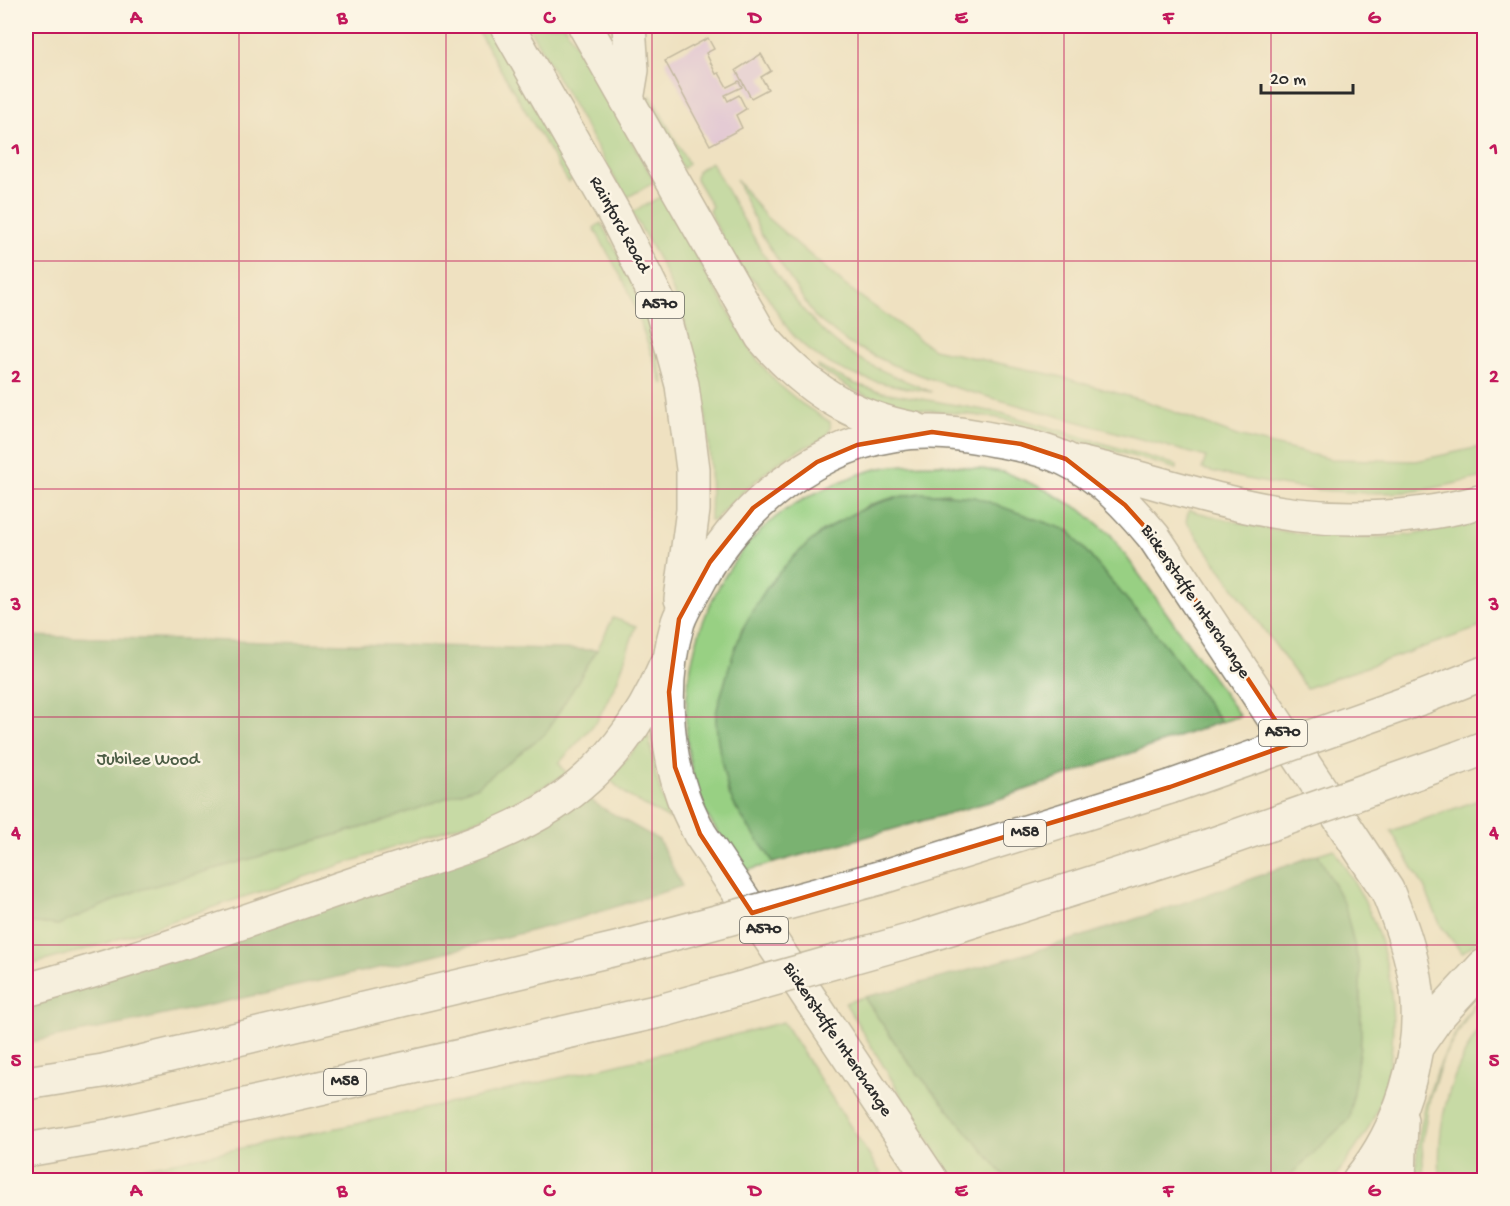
<svg xmlns="http://www.w3.org/2000/svg" width="1510" height="1206" viewBox="0 0 1510 1206" font-family="'Gochi Hand',sans-serif">
  <rect width="100%" height="100%" fill="#fcf5e5"/>
  <filter id="ink" filterUnits="userSpaceOnUse"><feTurbulence type="fractalNoise" baseFrequency=".0167" numOctaves="2"/><feDisplacementMap in="SourceGraphic" scale="12" xChannelSelector="R" yChannelSelector="G"/><feConvolveMatrix kernelMatrix="1 2 1 2 8 2 1 2 1" color-interpolation-filters="sRGB"/></filter>
  <filter id="wash" filterUnits="userSpaceOnUse"><feTurbulence type="fractalNoise" baseFrequency=".008" numOctaves="4" result="noise"/><feDisplacementMap in="SourceGraphic" scale="24" xChannelSelector="R" yChannelSelector="G"/><feGaussianBlur stdDeviation="1.35" result="paint"/><feColorMatrix in="noise" values="0 0 0 0 0 0 0 0 0 0 0 0 0 0 0 0 0 1.4 0 .05"/><feComposite in="paint" operator="in"/></filter>
  <g filter="url(#wash)">
    <rect width="100%" height="100%" fill="#efe1c1"/>
    <g fill="#98d083" stroke="#627e57" stroke-width="1.5">
      <path d="M485,26H488L576,177L568,182L477,30Z"/>
      <path d="M528,26H565L655,182L626,198Z"/>
      <path d="M651,96L688,163L683,169L652,112L648,97Z"/>
      <path d="M711,162C746,223 780,295 835,342C863,365 899,378 932,392C881,384 831,376 794,336C779,320 772,298 757,283C753,278 747,276 743,271C730,258 718,228 709,211L712,206L696,179L697,171Z"/>
      <path d="M736,179L765,216L846,286L933,349L1058,376L1148,402L1237,436L1330,459L1416,461L1484,446V477C1459,482 1433,490 1407,492C1336,496 1271,486 1202,469L1206,457L956,388L893,365L848,343L815,317L761,234Z"/>
      <path d="M662,196L756,358L777,383L802,404L830,422C834,441 808,444 795,452C763,470 739,496 713,521L710,520C714,439 701,357 669,281C659,257 644,235 632,212Z"/>
      <path d="M601,223L623,262L647,317L664,383H662L628,289L594,228Z"/>
      <path d="M818,366L855,384L883,392L1001,413L1177,465V469L999,418L910,408L879,400L855,391L817,368Z"/>
      <path d="M941,464L1004,472L1042,488L1080,509L1111,535L1240,716L1221,722L1167,647L948,493L895,497L869,505L821,532L783,569L766,589L741,631L716,718L728,793L774,863L745,871C732,852 706,819 699,798C667,703 696,581 776,517C798,499 858,471 887,467C904,464 923,464 941,464Z"/>
      <path d="M1189,510C1258,529 1327,543 1399,536C1428,534 1457,524 1484,517V626L1306,688L1186,521Z"/>
      <path d="M613,618L636,626L618,679L597,721L559,763L567,774L491,815L87,949L26,966V922L58,925L136,891L378,823L597,650Z"/>
      <path d="M646,736L649,737L656,777L669,819L628,796L609,779Z"/>
      <path d="M1484,798V936L1462,953L1441,926L1424,887L1391,831Z"/>
      <path d="M1334,849C1344,866 1355,882 1364,900C1398,969 1405,1060 1368,1129C1359,1145 1347,1160 1337,1175L1331,1180H1285L1349,1119L1361,1039L1360,971L1345,906L1318,854Z"/>
      <path d="M864,997L909,1063L1008,1180H958L947,1170L845,1003Z"/>
      <path d="M1475,1003L1444,1056L1430,1097L1422,1143L1424,1180H1416C1415,1115 1438,1056 1475,1003Z"/>
      <path d="M1484,1021V1180H1440C1436,1118 1450,1073 1484,1021Z"/>
      <path d="M783,1022L885,1180H82C317,1134 552,1084 783,1022Z"/>
    </g>
    <g fill="#7ab271" stroke="#526e4e" stroke-width="1.5">
      <path d="M921,493L975,497L1069,531L1167,647L1221,722L996,800L774,863C763,846 732,808 728,790C723,771 716,738 716,718C716,706 723,691 726,678C749,584 823,506 921,493Z"/>
      <path d="M26,636L597,650L546,733L478,786L378,823L136,891L58,925L26,922Z"/>
      <path d="M589,798L599,806L659,840L682,886L570,921L406,962L128,1023L26,1043V1005Z"/>
      <path d="M1318,854L1345,906L1360,970L1361,1039L1349,1119L1285,1180H1008L909,1063L864,997C1018,961 1170,910 1318,854Z"/>
    </g>
    <g id="blocks">
      <g fill="#d6acea">
        <path d="M708,38L714,49L706,53L716,74L719,73L727,87L739,81L742,87L725,95L728,101L739,95L746,109L736,115L742,128L710,145L665,61Z"/>
        <path d="M761,54L771,71L761,77L768,89L751,98L736,70Z"/>
      </g>
    </g>
  </g>
  <g filter="url(#ink)">
    <use href="#blocks" fill-opacity="0" stroke="#8d8676" stroke-width="1.5"/>
    <g fill="none" stroke-linecap="round" stroke-linejoin="round">
      <g stroke="#8d8676" stroke-width="36">
        <path id="minor" d="M627,100L632,70L629,26"/>
      </g>
      <g stroke="#8d8676" stroke-width="36">
        <g id="highway">
          <path d="M507,26L615,215L661,307L682,385L693,469V510L681,599"/>
          <path d="M585,26L762,337C805,387 849,417 915,429"/>
          <path d="M1079,463C1152,479 1224,506 1298,515C1361,522 1423,517 1484,501"/>
          <path d="M1421,698L1484,673"/>
          <path d="M1458,758L1484,748"/>
          <path d="M879,878L1170,787"/>
          <path d="M919,938L1208,846"/>
          <path d="M26,990C138,960 249,920 359,882C423,860 495,843 553,805C604,772 642,722 665,666"/>
          <path d="M1415,1049L1438,1016L1484,966"/>
          <path d="M26,1083L103,1071L624,947"/>
          <path d="M26,1150L108,1136L664,1010"/>
          <path d="M931,1180L700,834C694,822 687,809 683,797C664,743 662,676 678,622C683,607 694,592 701,578C746,496 836,430 932,432C953,432 975,436 995,440C1019,444 1044,449 1065,459C1100,475 1130,508 1154,537L1387,890C1400,922 1413,956 1417,991C1424,1056 1400,1130 1359,1180"/>
          <path d="M1399,1180L1401,1120"/>
        </g>
      </g>
      <use href="#minor" stroke="#fff" stroke-width="33"/>
      <use href="#highway" stroke="#fff" stroke-width="33"/>
      <g stroke="#8d8676" stroke-width="36" stroke-linecap="butt">
        <g id="highway-bridge">
          <path d="M1170,787L1421,698"/>
          <path d="M1208,846L1458,758"/>
          <path d="M624,947L879,878"/>
          <path d="M664,1010L919,938"/>
        </g>
      </g>
      <use href="#highway-bridge" stroke="#fff" stroke-width="33"/>
    </g>
  </g>
  <path d="M0 0H1510V1206H0ZM932,432L1021,444L1066,459L1125,505L1154,537L1291,744L1170,787L752,913L700,834L675,767L669,692L679,619L710,562L753,508L817,462L857,445Z" fill="#efe1c1" fill-opacity=".55" fill-rule="evenodd"/>
  <path fill="none" stroke="#d5540f" stroke-width="4.5" stroke-linejoin="round" d="M932,432L1021,444L1066,459L1125,505L1154,537L1291,744L1170,787L752,913L700,834L675,767L669,692L679,619L710,562L753,508L817,462L857,445Z"/>
  <path fill="none" stroke="#c2185b" stroke-width="1.5" stroke-opacity="0.55" d="M239,26V1180M446,26V1180M652,26V1180M858,26V1180M1064,26V1180M1271,26V1180M26,261H1484M26,489H1484M26,717H1484M26,945H1484"/>
  <g text-anchor="middle" dominant-baseline="central" stroke-width="5" stroke-linejoin="round" paint-order="stroke">
    <g fill="#fcf5e5" stroke="#6a6863" stroke-width="1.5">
      <rect x="636" y="292" width="48" height="26" rx="4.5"/>
      <rect x="1259" y="720" width="48" height="26" rx="4.5"/>
      <rect x="1004" y="820" width="42" height="26" rx="4.5"/>
      <rect x="740" y="917" width="48" height="26" rx="4.5"/>
      <rect x="324" y="1069" width="42" height="26" rx="4.5"/>
    </g>
    <g font-size="16" font-weight="bold" fill="#2b2b2b">
      <text x="660" y="305">A570</text>
      <text x="1283" y="733">A570</text>
      <text x="1025" y="833">M58</text>
      <text x="764" y="930">A570</text>
      <text x="345" y="1082">M58</text>
    </g>
    <g font-size="18" fill="#2b2b2b" stroke="#fcf5e5">
      <text transform="translate(619 225) rotate(61)">Rainford Road</text>
      <text transform="translate(1195 602) rotate(56)">Bickerstaffe Interchange</text>
      <text transform="translate(837 1040) rotate(56)">Bickerstaffe Interchange</text>
    </g>
    <g font-size="18" fill="#4c5d45" stroke="#fcf5e5">
      <text x="148" y="760">Jubilee Wood</text>
    </g>
  </g>
  <rect width="1510" height="1206" fill="none" stroke="#fcf5e5" stroke-width="66"/>
  <path d="M1261 84v9h92v-9" fill="none" stroke="#2b2b2b" stroke-width="3"/>
  <text x="1270" y="84" font-size="18" fill="#2b2b2b" stroke="#fcf5e5" stroke-width="4.5" paint-order="stroke">20 m</text>
  <rect x="33" y="33" width="1444" height="1140" fill="none" stroke="#c2185b" stroke-width="2"/>
  <g font-size="20" text-anchor="middle" font-weight="bold" fill="#c2185b">
    <text x="136" y="23">A</text>
    <text x="342" y="23">B</text>
    <text x="549" y="23">C</text>
    <text x="755" y="23">D</text>
    <text x="961" y="23">E</text>
    <text x="1168" y="23">F</text>
    <text x="1374" y="23">G</text>
    <text x="16" y="154">1</text>
    <text x="1494" y="154">1</text>
    <text x="16" y="382">2</text>
    <text x="1494" y="382">2</text>
    <text x="16" y="610">3</text>
    <text x="1494" y="610">3</text>
    <text x="16" y="838">4</text>
    <text x="1494" y="838">4</text>
    <text x="16" y="1066">5</text>
    <text x="1494" y="1066">5</text>
    <text x="136" y="1196">A</text>
    <text x="342" y="1196">B</text>
    <text x="549" y="1196">C</text>
    <text x="755" y="1196">D</text>
    <text x="961" y="1196">E</text>
    <text x="1168" y="1196">F</text>
    <text x="1374" y="1196">G</text>
  </g>
</svg>
